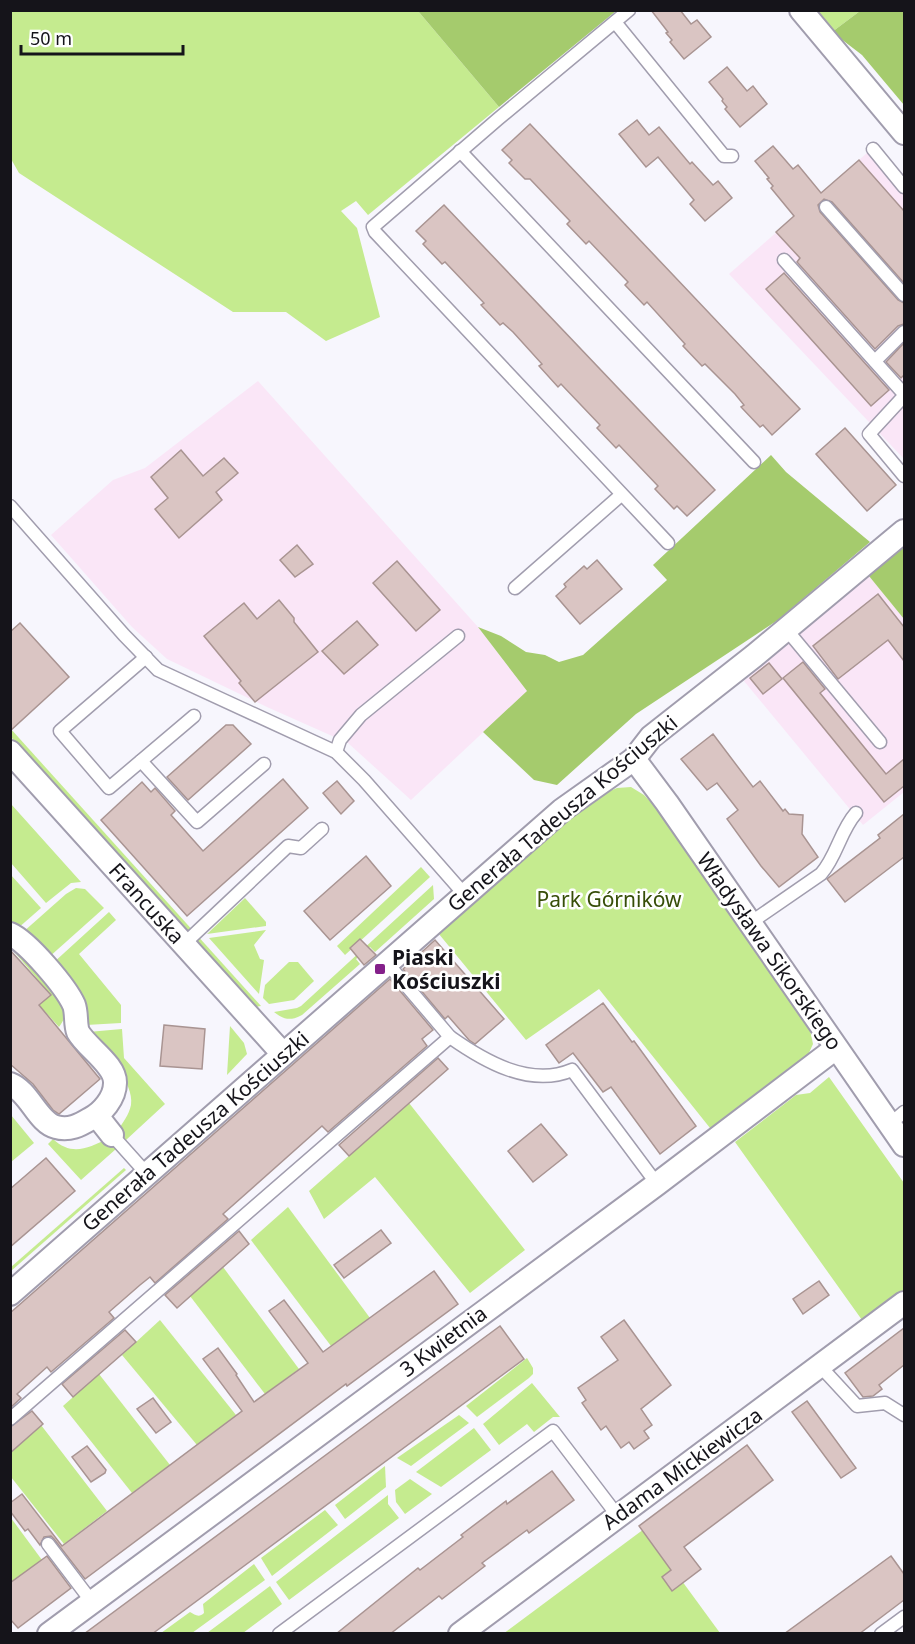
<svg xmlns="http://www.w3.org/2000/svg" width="915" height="1644" viewBox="0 0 915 1644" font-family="'Noto Sans',sans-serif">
  <rect width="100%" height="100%" fill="#f7f6fd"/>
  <g fill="#fae6f7">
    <path d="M876,145L904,178V459L729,274Z"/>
    <path d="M258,381L478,627L527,691L411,800L348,743L267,707L167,659L132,627L51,535L113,480L145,468Z"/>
    <path d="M869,576L904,619V792L863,825L744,681Z"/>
  </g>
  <g fill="#c5eb8f">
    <path d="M11,11H418L499,107L368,215L356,201L341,211L357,228L380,317L326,341L286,312H233L19,173L11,159Z"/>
    <path d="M812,11H860L832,32Z"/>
    <path d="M10,728L261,1006L255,1007L11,737Z"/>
    <path d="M631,787L644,795L653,804L809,1025L813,1044L808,1055L714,1133L599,989L526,1040L434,928L589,800L617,788Z"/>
    <path d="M11,804L81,882L71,883L46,903L11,863Z"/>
    <path d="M421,867L430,877L345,955L337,946Z"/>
    <path d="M10,874L41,908L17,929L11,927Z"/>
    <path d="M433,885L434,899L375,952L370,947L356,959L360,964L302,1015C291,1021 284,1020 274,1012L297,1008L301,1006Z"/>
    <path d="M76,888L85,889L104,908L48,958L22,933L66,894Z"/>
    <path d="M245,898L266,922V926L207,934Z"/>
    <path d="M109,912L116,920L79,954L121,1005V1023L86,1025L52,964Z"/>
    <path d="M266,930L254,945L260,959L264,960L259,994L209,938Z"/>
    <path d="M10,941L63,1000C66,1012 66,1018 59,1027L39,1005L51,995L11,948Z"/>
    <path d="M289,962H298L314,981L294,1000L269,1004L263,998L265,985Z"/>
    <path d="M230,1026L244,1043L247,1054L227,1075Z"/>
    <path d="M122,1029L124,1058L165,1104L126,1140L118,1130C123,1122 129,1115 131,1105C135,1082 102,1049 88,1032Z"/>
    <path d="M829,1077L904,1183V1292L862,1320L735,1142L796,1095L810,1093Z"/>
    <path d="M409,1103L525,1250L470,1293L375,1177L324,1219L309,1191Z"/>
    <path d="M11,1115L34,1143L11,1162Z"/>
    <path d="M108,1138L116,1149L81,1180L48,1144L53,1139C71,1156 88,1149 108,1138Z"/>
    <path d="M124,1168L126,1170L11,1271V1267Z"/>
    <path d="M288,1207L370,1318L331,1346L251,1240Z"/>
    <path d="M223,1267L299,1369L265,1394L190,1296Z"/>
    <path d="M160,1320L236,1415L197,1445L122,1355Z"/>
    <path d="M527,1358L533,1368V1374L529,1378L477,1417L466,1406Z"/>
    <path d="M99,1374L170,1465L132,1493L63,1406Z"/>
    <path d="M532,1383L560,1417H553L534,1432L527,1424L499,1445L483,1424Z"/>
    <path d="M459,1415L469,1423L411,1466L397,1458Z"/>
    <path d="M41,1425L107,1511L64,1544L11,1477L10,1444L15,1449Z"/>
    <path d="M474,1428L491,1450L441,1487L416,1472Z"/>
    <path d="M385,1466L386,1487L345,1519L335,1505Z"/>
    <path d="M410,1479L432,1494L405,1514L396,1502L395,1490Z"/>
    <path d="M388,1495V1504L399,1518L289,1600L276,1582Z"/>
    <path d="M325,1510L338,1525L272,1576L261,1558Z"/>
    <path d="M11,1518L42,1560L11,1583Z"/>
    <path d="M644,1529L720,1633L503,1634Z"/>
    <path d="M254,1564L265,1580L192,1633H161L190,1612C195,1615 199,1618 204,1613L203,1604Z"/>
    <path d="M270,1586L282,1604L243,1633H207Z"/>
  </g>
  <g fill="#a5cb6d">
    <path d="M418,11H616L499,107Z"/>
    <path d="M860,11H904V105L862,55L832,32Z"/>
    <path d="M771,455L786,472L870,542L778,620L636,714L557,785L534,780L483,732L527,691L478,627L501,636L526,652L545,655L559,662L583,655L667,580L653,565Z"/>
    <path d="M904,547V619L869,576Z"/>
  </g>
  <g fill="#dac5c3" stroke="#a99492" stroke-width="1.5">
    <path d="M651,10H680L691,24L697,20L711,37L684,59L670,42L672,40L666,33L668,32Z"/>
    <path d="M727,67L747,91L753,86L767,104L740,127L725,109L727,107L722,101L723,99L709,82Z"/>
    <path d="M637,120L649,135L659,127L690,164L692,162L713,185L718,181L732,198L705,221L690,204L694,200L658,157L646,167L619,134Z"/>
    <path d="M530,124L800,409L772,435L763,425L760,427L741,407L744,405L735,394L705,364L702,366L683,346L685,344L647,302L644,305L625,285L628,282L589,241L586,244L567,224L570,221L530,179H525L509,163L512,160L502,150Z"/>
    <path d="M773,146L793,169L798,165L821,193L859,160L904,211V283L832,202L824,199L818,205L820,212L898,300L904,303V324L898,326L875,349L797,262L800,258L776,232L794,216L771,188L773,186L767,179L769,178L755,161Z"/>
    <path d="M444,205L715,490L687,516L677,506L674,509L655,489L658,486L619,445L616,448L597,428L600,425L561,384L558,387L539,366L542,364L513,332L503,323L500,325L481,305L484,303L445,262L442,264L423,244L426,241L416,231Z"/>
    <path d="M784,273L889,390L871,406L766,289Z"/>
    <path d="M904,343V375L901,378L886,362Z"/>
    <path d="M845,428L896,485L867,511L816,454Z"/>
    <path d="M181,450L203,476L224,458L238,473L216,492L222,500L179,538L155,509L168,498L151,477Z"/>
    <path d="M297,545L313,564L295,577L280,560Z"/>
    <path d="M597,560L622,589L580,624L556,596L566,587L564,584L584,566L587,569Z"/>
    <path d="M397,561L440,610L416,631L373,583Z"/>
    <path d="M878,594L904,627V661L888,640L838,679L813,646Z"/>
    <path d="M279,600L294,618V622L318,652L255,702L239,683L241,681L204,636L244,603L257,619Z"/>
    <path d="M357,621L378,645L344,674L322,651Z"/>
    <path d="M20,623L69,677L10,731V632Z"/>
    <path d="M803,662L825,689L820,693L886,774L904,759V786L884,802L783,678Z"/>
    <path d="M769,663L782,679L763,694L750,678Z"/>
    <path d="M226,725H233L251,744L188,800L167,777Z"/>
    <path d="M713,734L753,787L760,781L783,811L785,809L789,814L803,815L802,834L818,857L779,887L761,866L727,819L738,810L717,783L707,790L681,759Z"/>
    <path d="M283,779L308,808L187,916L101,820L142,782L151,792L155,788L175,811L171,815L203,851Z"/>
    <path d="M337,781L354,801L341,814L323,793Z"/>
    <path d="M904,814V857L845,902L827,879L880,838L878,835Z"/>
    <path d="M366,856L391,886L330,940L304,911Z"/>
    <path d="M360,939L376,955L364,965L350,948Z"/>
    <path d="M435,940L504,1019L475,1044L469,1040L448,1016L445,1019L403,969Z"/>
    <path d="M10,950L51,995L39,1005L100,1079L59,1114L53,1110L33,1084L10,1064Z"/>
    <path d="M390,979L433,1030L422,1039L427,1046L328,1132L322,1126L223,1214L228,1219L155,1283L150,1277L140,1285L109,1312L114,1318L51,1372L47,1367L17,1394L21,1398L10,1408V1313Z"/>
    <path d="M603,1003L632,1042L634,1041L696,1126L660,1154L611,1087L603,1092L573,1053L559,1063L546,1045Z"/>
    <path d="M164,1025L205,1029L202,1069L160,1066Z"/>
    <path d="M438,1058L448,1069L349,1156L339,1145Z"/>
    <path d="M541,1124L567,1155L533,1182L508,1151Z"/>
    <path d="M46,1158L75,1191L10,1247V1189Z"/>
    <path d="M381,1230L391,1243L344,1278L334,1265Z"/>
    <path d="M239,1231L249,1244L177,1308L165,1295Z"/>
    <path d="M434,1271L458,1304L347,1386L346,1384L85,1579L54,1539L51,1536L44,1537L40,1545L28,1529L25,1531L10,1511V1503L22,1494L62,1546L242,1411L203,1359L218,1348L237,1374L236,1375L254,1402L308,1363L269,1311L276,1306L284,1300L323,1352Z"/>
    <path d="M819,1281L829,1295L803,1314L793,1299Z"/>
    <path d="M624,1320L671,1385L641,1409L652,1425L644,1431L649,1438L634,1449L629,1442L621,1448L606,1426L601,1430L582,1403L586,1400L578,1388L618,1360L601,1337Z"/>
    <path d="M500,1326L524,1359L152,1634H84Z"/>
    <path d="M904,1328V1365L879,1385L882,1389L873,1396L863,1397L845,1373Z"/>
    <path d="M125,1330L136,1342L73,1397L62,1384Z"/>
    <path d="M153,1398L171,1422L156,1433L137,1409Z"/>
    <path d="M807,1401L856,1468L841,1478L792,1412Z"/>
    <path d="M32,1411L43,1424L10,1453V1427Z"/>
    <path d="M747,1445L773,1480L684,1547L701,1569L672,1591L662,1577L671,1570L639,1526Z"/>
    <path d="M87,1446L106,1470L105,1473L91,1482L72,1457Z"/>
    <path d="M552,1471L574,1500L529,1533L527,1530L482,1563L485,1566L442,1599L439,1596L390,1634H336L418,1568L420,1570L463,1537L461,1535L506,1501L507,1504Z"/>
    <path d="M47,1556L71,1588L18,1628L10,1619V1583Z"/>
    <path d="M891,1556L904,1574V1600L859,1634H784Z"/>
  </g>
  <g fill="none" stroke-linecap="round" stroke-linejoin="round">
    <g stroke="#a19dae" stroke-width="15">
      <g id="lane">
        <path d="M629,10L498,119L373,227L375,232L668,543"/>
        <path d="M615,22L724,156H732"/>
        <path d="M873,149L904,187"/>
        <path d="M460,151L754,462"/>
        <path d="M826,207L904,295"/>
        <path d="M784,260L904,394"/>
        <path d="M875,361L904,332"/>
        <path d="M904,396L869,434L904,476"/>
        <path d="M10,506L124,635L158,670L336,752L364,780L465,895"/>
        <path d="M515,588L621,495"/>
        <path d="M786,629L880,742"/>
        <path d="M146,657L60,731L109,788L194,716"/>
        <path d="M336,752L340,740L361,715L458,636"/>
        <path d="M141,761L197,822L264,764"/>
        <path d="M750,923L821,874C837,856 840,831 856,813"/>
        <path d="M184,944L288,846L301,848L322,829"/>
        <path d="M450,1037C484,1061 530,1088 572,1070L657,1184"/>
        <path d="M890,1124L904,1112"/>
        <path d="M112,1135L147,1174"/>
        <path d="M820,1366L857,1406L885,1403L904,1415"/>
        <path d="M10,1419L450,1037L387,963"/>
        <path d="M48,1544L92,1602"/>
        <path d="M279,1634L553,1431L617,1515"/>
        <path d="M881,1634L904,1617"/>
      </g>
    </g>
    <g stroke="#a19dae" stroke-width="26">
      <g id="street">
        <path d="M801,10L904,133"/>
        <path d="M10,752L283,1054"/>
        <path d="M634,759L667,803L904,1145"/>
        <path d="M10,934C28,942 66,987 74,1005C77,1013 75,1024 78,1032C86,1047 116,1065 115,1083C115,1098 102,1113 90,1119C80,1125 69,1131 56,1127C38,1123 29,1091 10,1084"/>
        <path d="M97,1116L112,1135"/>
        <path d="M10,1294L562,810L634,759L651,737L754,656L904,531"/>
        <path d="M49,1634L657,1184L836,1048"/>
        <path d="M460,1634L904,1303"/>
      </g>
    </g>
    <use href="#lane" stroke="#fff" stroke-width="12"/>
    <use href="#street" stroke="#fff" stroke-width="22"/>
  </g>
  <rect fill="#84208a" stroke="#fff" stroke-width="2" x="374" y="963" width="12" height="12" rx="3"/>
  <g text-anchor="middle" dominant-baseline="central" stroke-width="5" stroke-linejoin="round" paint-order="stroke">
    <g font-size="21" fill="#15141a" stroke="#fff">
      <text transform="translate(562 813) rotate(-40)">Generała Tadeusza Kościuszki</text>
      <text transform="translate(147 903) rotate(48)">Francuska</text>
      <text transform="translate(770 951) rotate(55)">Władysława Sikorskiego</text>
      <text transform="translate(195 1131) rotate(-41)">Generała Tadeusza Kościuszki</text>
      <text transform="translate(443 1341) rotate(-37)">3 Kwietnia</text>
      <text transform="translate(682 1468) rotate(-36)">Adama Mickiewicza</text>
    </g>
    <g font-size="21" fill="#374e08" stroke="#fff">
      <text x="609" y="899">Park Górników</text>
    </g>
    <g font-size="21" font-weight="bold" fill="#15141a" stroke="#fff" text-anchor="start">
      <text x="392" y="957">Piaski<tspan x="392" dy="24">Kościuszki</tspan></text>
    </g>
  </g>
  <rect width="915" height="1644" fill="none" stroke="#15141a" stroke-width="24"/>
  <path d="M21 45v9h162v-9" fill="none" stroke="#15141a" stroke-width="3"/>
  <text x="30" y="45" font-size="18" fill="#15141a" stroke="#ffffff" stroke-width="4.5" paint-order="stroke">50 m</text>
</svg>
